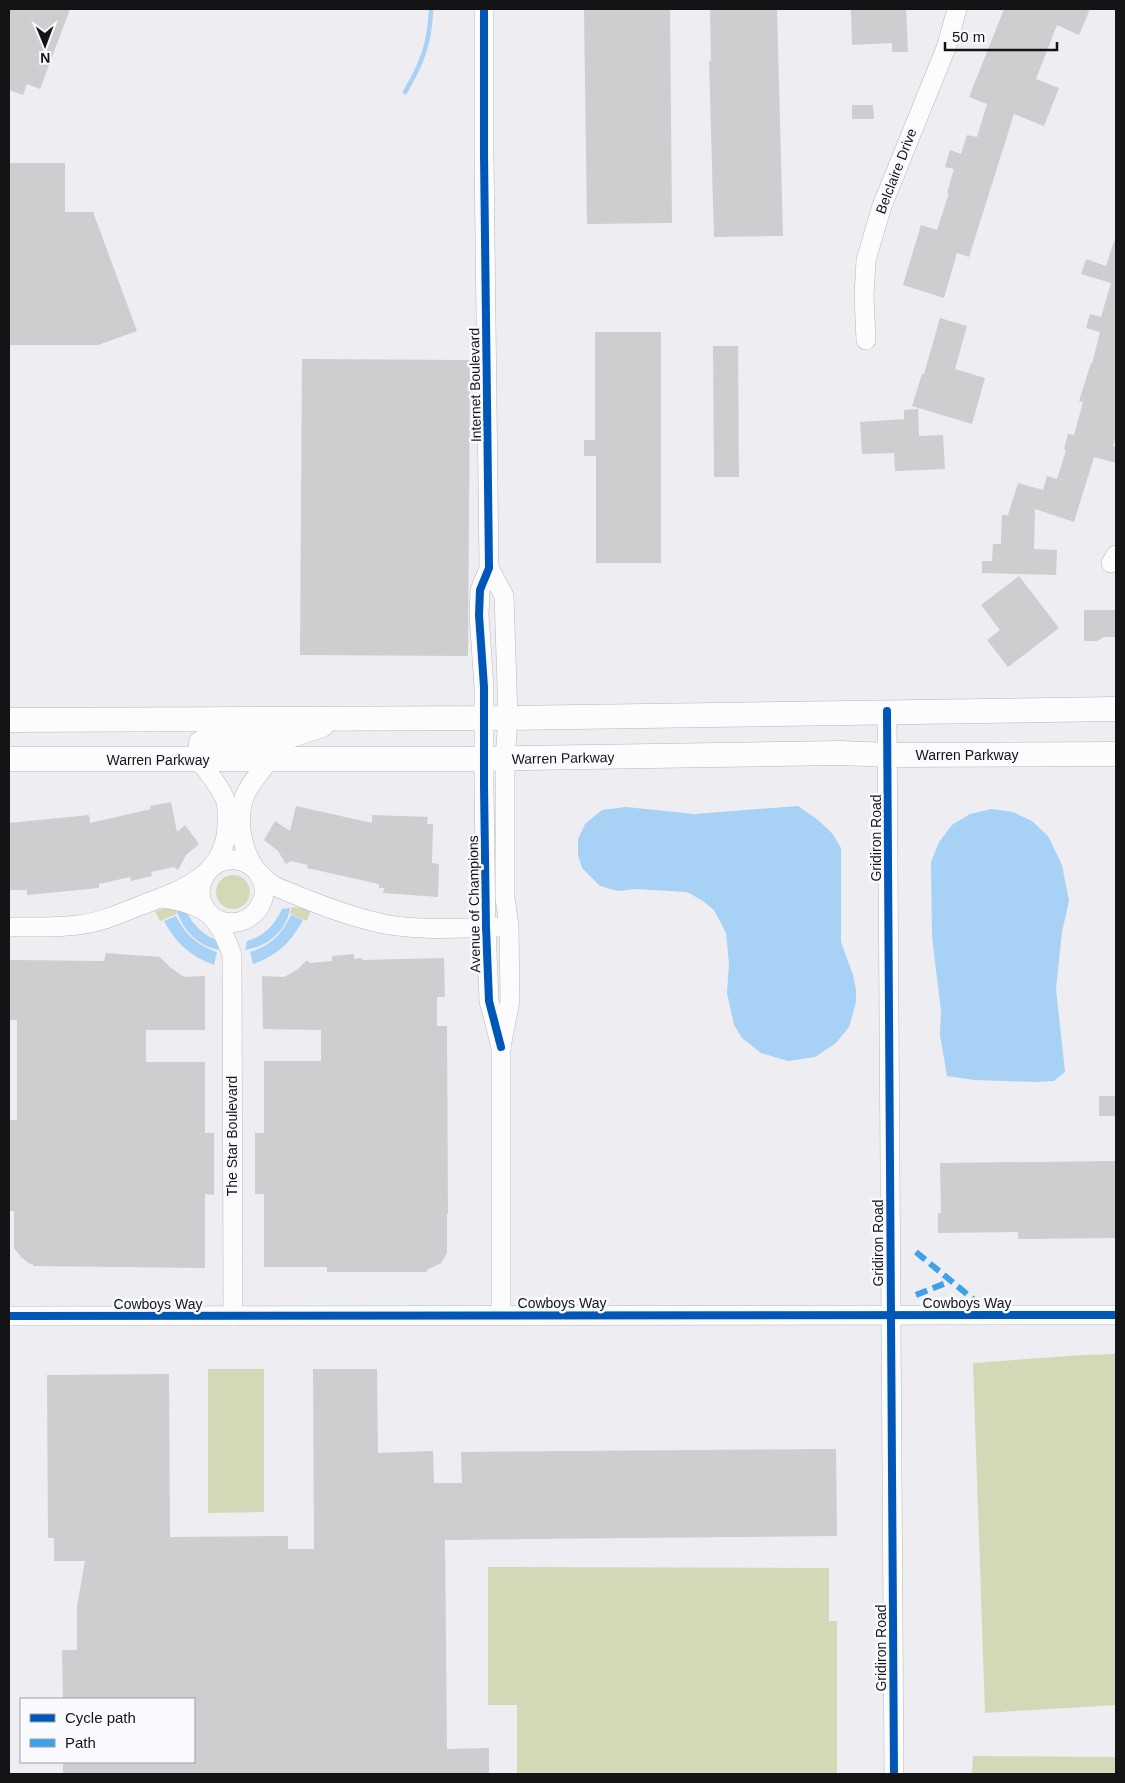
<svg xmlns="http://www.w3.org/2000/svg" width="1125" height="1783" viewBox="0 0 1125 1783" font-family="Arial,sans-serif">
  <rect width="100%" height="100%" fill="#ededf2"/>
  <g fill="#d5d8b6">
    <circle cx="233" cy="892" r="17"/>
    <path d="M170,907L175,908L177,914L160,921L155,911Z"/>
    <path d="M292,907L311,909L307,921L290,914Z"/>
    <path d="M1116,1354V1705L985,1713L973,1363L1083,1355Z"/>
    <path d="M208,1369H264V1512L208,1513Z"/>
    <path d="M488,1567L829,1568V1621H837V1774H517V1705H488Z"/>
    <path d="M973,1756L1116,1757V1774H972Z"/>
  </g>
  <g fill="#a8d1f6">
    <path d="M798,806L818,820L832,833L841,848V942L853,975L856,990V1002L849,1027L836,1043L815,1057L788,1061L761,1053L742,1038L734,1025L727,993L729,963L726,933L714,910L703,901L687,892L636,889L618,891L600,886L582,868L578,855V839L585,824L602,810L626,807L694,814Z"/>
    <path d="M991,809L1013,812L1032,821L1048,836L1062,865L1069,901L1062,932L1056,989L1065,1072L1054,1081L1036,1082L975,1080L947,1076L940,1035L941,1011L932,937L931,862L939,842L952,825L970,814Z"/>
    <path d="M176,908L186,910C193,926 204,936 221,942L222,950C200,949 181,929 176,908Z"/>
    <path d="M290,908C287,931 267,947 245,950L247,941C264,936 274,926 282,909Z"/>
    <path d="M291,915L303,920C291,942 277,956 253,964L250,952C270,946 282,934 291,915Z"/>
    <path d="M176,916C186,935 197,945 217,952L214,965C189,955 177,944 164,921Z"/>
  </g>
  <g fill="none" stroke-linecap="round" stroke-linejoin="round">
    <path stroke="#a8d1f6" stroke-width="4.5" d="M405,92C422,64 430,42 431,9"/>
  </g>
  <g fill="#cecdcf">
    <path d="M9,9H70L40,89L27,84L23,95L9,90Z"/>
    <path d="M584,9H670L672,223L587,224Z"/>
    <path d="M710,9H777L783,236L714,237L709,61H711Z"/>
    <path d="M851,9H906L908,52H892V43L852,45Z"/>
    <path d="M1004,9H1090L1079,35L1057,25L1036,79L1059,88L1044,126L1014,114L969,257L957,253L944,298L903,285L921,225L937,230L949,193H947L954,169L945,167L950,150L961,154L967,135L977,137L987,104L969,97Z"/>
    <path d="M852,105H873L874,119H852Z"/>
    <path d="M9,163H65V212H93L137,331L98,345H9Z"/>
    <path d="M1114,241H1116V434L1113,446L1116,447V463L1094,457L1074,522L1035,509L1034,549L1057,550L1056,575L982,573V561H992L993,544H1001L1002,515H1008L1018,483L1043,490L1047,476L1057,479L1066,450L1064,449L1068,434L1074,435L1083,402L1079,401L1091,363L1092,364L1100,332L1086,328L1090,314L1101,317L1111,283L1081,274L1086,259L1106,266Z"/>
    <path d="M940,318L967,326L955,369L985,378L972,424L912,406L922,374H924Z"/>
    <path d="M595,332H661V563H596V456H584V440H595Z"/>
    <path d="M713,346H738L739,477H714Z"/>
    <path d="M302,359L470,360L468,656L300,655Z"/>
    <path d="M918,409L919,436L943,435L945,469L895,471L894,453L862,454L860,422L904,419V410Z"/>
    <path d="M1019,576L1059,628L1008,667L987,640L1000,630L981,605Z"/>
    <path d="M1084,610H1116V637H1104L1097,641H1084Z"/>
    <path d="M171,802L177,832L185,825L199,844L186,855L178,870L174,867L151,872L152,876L131,881L130,877L99,884V888L27,895V890H9V823L89,815L90,823L151,809L150,806Z"/>
    <path d="M296,806L372,823V815L428,817L427,824H433L432,863L439,864L438,897L383,893L384,888H379V884L307,868L308,865L291,861L286,864L278,851L264,840L275,821L290,831Z"/>
    <path d="M106,953L160,957L171,968L184,977L205,976V1030H146V1062H205V1133H214V1195L205,1194V1268L33,1266V1264H30L21,1257L14,1248V1211H9V1120H17V1020H9V960L104,961Z"/>
    <path d="M354,954V959L362,958V960L444,958L445,997H437V1026H447L448,1214H447V1253L441,1263L427,1270V1272H327V1267H264V1194H255V1133H264V1061H321V1030L263,1029L262,976L284,977L297,970L307,960L310,963L332,961V956Z"/>
    <rect x="1099" y="1096" width="17" height="20"/>
    <path d="M1116,1161V1238L1018,1239V1232L938,1233V1213H941L940,1163Z"/>
    <path d="M313,1369H377L378,1453L433,1451L434,1483H462L461,1452L836,1449L837,1536L445,1540L447,1749L489,1748V1774H63V1762H194V1699H63L62,1650H77V1606L85,1561H54V1538H48L47,1375L169,1374L170,1537L288,1536V1549H314Z"/>
  </g>
  <g fill="none" stroke-linecap="round" stroke-linejoin="round">
    <g stroke="#b8b8bc" stroke-width="20">
      <g id="minor">
        <path d="M484,9V155L489,568L480,590L479,615L484,687V786L486,927L489,1001L501,1047"/>
        <path d="M866,340L864,296L866,260L882,206L946,48L957,9"/>
        <path d="M1111,563L1116,555"/>
        <path d="M489,568L504,596L508,718L505,759V898L509,926L510,1001L501,1047V1316"/>
        <path d="M887,711L894,1774"/>
        <path d="M269,760C262,770 253,780 247,791C236,812 240,840 250,860C256,872 266,881 264,894C260,922 225,933 207,911C189,889 209,856 237,860C252,862 259,875 270,883C276,888 284,890 291,893C317,904 356,918 384,924C421,931 461,928 498,927"/>
        <path d="M163,898C207,906 217,913 232,955L233,1316"/>
        <path d="M9,927C31,927 55,928 77,925C99,923 119,914 139,906C179,891 226,877 227,825C227,817 228,807 225,799C220,786 208,773 200,761"/>
        <path d="M9,1316L1116,1315"/>
      </g>
    </g>
    <g stroke="#b8b8bc" stroke-width="25">
      <g id="major">
        <path d="M9,720L508,718L1116,709"/>
        <path d="M9,759H463L841,753L888,755L1116,754"/>
        <path d="M200,761L201,743L212,737L289,736L322,725"/>
      </g>
    </g>
    <use href="#minor" stroke="#fcfcfd" stroke-width="19"/>
    <use href="#major" stroke="#fcfcfd" stroke-width="24"/>
    <g stroke="#3da2ea" stroke-width="6" stroke-dasharray="12 6" stroke-linecap="butt">
      <path d="M916,1252L973,1299"/>
      <path d="M916,1295L951,1281"/>
    </g>
    <g stroke="#f9fafe" stroke-width="11">
      <g id="cycleway">
        <path d="M484,9V155L489,568L480,590L479,615L484,687V786L486,927L489,1001L501,1047"/>
        <path d="M887,711L894,1774"/>
        <path d="M9,1316L1116,1315"/>
      </g>
    </g>
    <use href="#cycleway" stroke="#0057b8" stroke-width="8"/>
  </g>
  <g text-anchor="middle" dominant-baseline="central" stroke-width="5" stroke-linejoin="round" paint-order="stroke">
    <g font-size="14" fill="#141417" stroke="#f9fafe">
      <text transform="translate(896 171) rotate(-69)">Belclaire Drive</text>
      <text transform="translate(475 385) rotate(-91)">Internet Boulevard</text>
      <text x="967" y="755">Warren Parkway</text>
      <text transform="translate(563 758) rotate(-1)">Warren Parkway</text>
      <text x="158" y="760">Warren Parkway</text>
      <text transform="translate(876 838) rotate(-90)">Gridiron Road</text>
      <text transform="translate(474 904) rotate(-91)">Avenue of Champions</text>
      <text transform="translate(232 1136) rotate(-90)">The Star Boulevard</text>
      <text transform="translate(878 1243) rotate(-90)">Gridiron Road</text>
      <text x="562" y="1303">Cowboys Way</text>
      <text x="967" y="1303">Cowboys Way</text>
      <text x="158" y="1304">Cowboys Way</text>
      <text transform="translate(881 1648) rotate(-90)">Gridiron Road</text>
    </g>
  </g>
  <rect width="1125" height="1783" fill="none" stroke="#141417" stroke-width="20"/>
  <rect x="20" y="1698" width="175" height="65" fill="#f9fafe" stroke="#9d9ea2"/>
  <rect x="30" y="1714" width="25" height="8" fill="#0057b8" stroke="#9d9ea2"/>
  <text x="65" y="1723" font-size="15" fill="#141417">Cycle path</text>
  <rect x="30" y="1739" width="25" height="8" fill="#3da2ea" stroke="#9d9ea2"/>
  <text x="65" y="1748" font-size="15" fill="#141417">Path</text>
  <g transform="translate(45 45) rotate(179)" stroke="#f9fafe" stroke-width="4" paint-order="stroke">
  <path d="M0-4L9 19L0 12L-9 19Z" fill="#141417"/>
  <text y="-8" font-size="14" font-weight="bold" text-anchor="middle" fill="#141417">N</text>
  </g>
  <path d="M945 42v8h112v-8" fill="none" stroke="#141417" stroke-width="2.5"/>
  <text x="952" y="42" font-size="15" fill="#141417" stroke="#f9fafe" stroke-width="4" paint-order="stroke">50 m</text>
</svg>
